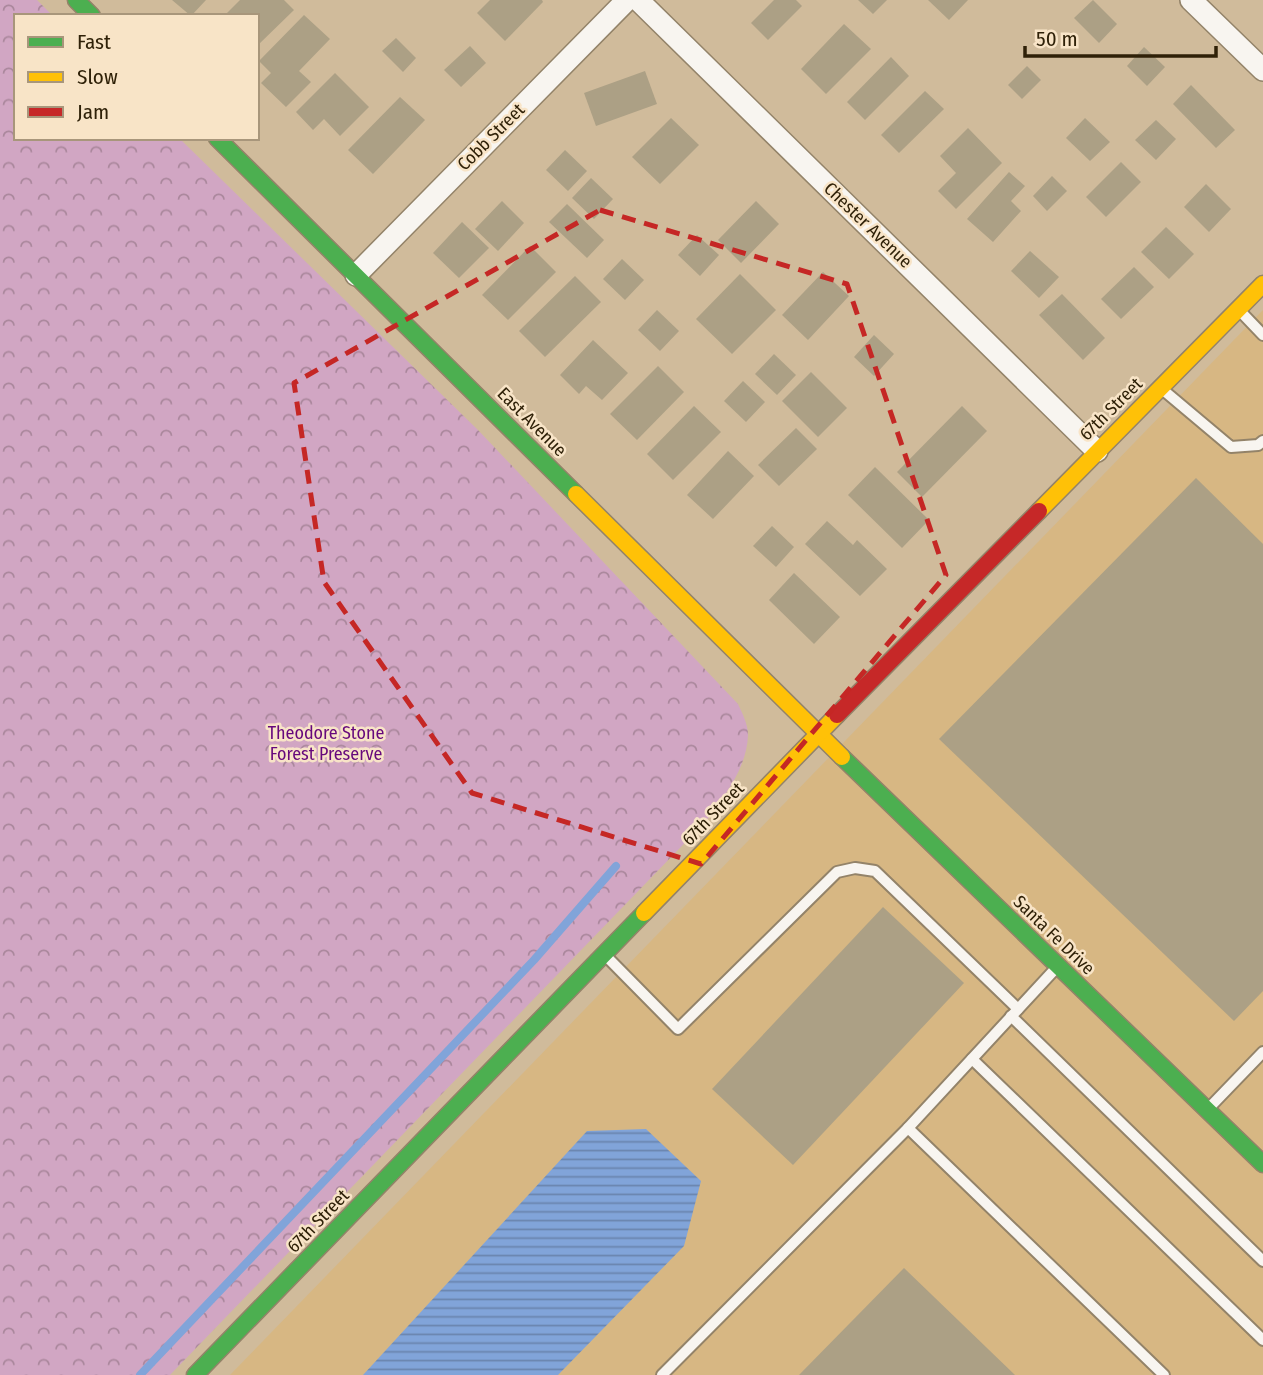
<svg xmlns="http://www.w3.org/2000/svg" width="1263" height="1375" viewBox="0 0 1263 1375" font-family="'Fira Sans Condensed',sans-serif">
  <defs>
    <pattern id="forest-crowns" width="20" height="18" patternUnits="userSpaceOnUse" patternTransform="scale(1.75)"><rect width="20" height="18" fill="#d1a6c3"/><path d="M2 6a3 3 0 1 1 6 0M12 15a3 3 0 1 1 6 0" fill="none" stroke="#aa879c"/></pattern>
    <pattern id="water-rules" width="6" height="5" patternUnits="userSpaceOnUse" patternTransform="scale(1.75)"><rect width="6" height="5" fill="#81a4d9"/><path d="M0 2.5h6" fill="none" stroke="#6a85ae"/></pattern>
  </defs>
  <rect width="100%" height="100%" fill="#d0bb9b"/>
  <path fill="#d7b783" d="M1263,310V1375H230Z"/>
  <path fill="url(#forest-crowns)" d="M0,0H37L53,16H16V138H179L478,430L738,704C742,713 748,724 748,735C747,768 724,797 705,822L170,1375H0Z"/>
  <path fill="url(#water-rules)" d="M646,1129L701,1181L684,1246L558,1375H363L587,1131Z"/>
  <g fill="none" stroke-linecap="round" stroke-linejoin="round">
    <path stroke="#81a4d9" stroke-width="8" d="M140,1375L534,960L616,866"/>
  </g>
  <g fill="#aca085">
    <path d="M172,0H206L191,16Z"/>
    <path d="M240,0H284L294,10L257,46V16H224Z"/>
    <path d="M490,0H542L543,2L505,41L477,13Z"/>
    <path d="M774,0H796L802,6L768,40L751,23Z"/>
    <path d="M858,0H887L873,14Z"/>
    <path d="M928,0H968L949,20Z"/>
    <path d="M1093,0L1117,24L1099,43L1074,18Z"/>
    <path d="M304,15L330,39L299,71L311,82L286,107L261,83L271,73L259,61Z"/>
    <path d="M844,24L871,49L826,94L801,69Z"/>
    <path d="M396,38L416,58L403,72L382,51Z"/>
    <path d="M470,46L486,63L461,87L444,70Z"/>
    <path d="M1144,47L1165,67L1147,86L1127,66Z"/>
    <path d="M891,57L909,76L865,120L847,102Z"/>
    <path d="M1027,66L1041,80L1022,99L1008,85Z"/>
    <path d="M645,71L657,104L596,126L584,93Z"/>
    <path d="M335,73L369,107L340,136L324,119L313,130L296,112Z"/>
    <path d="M1191,85L1235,130L1216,148L1173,104Z"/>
    <path d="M925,91L944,109L899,153L881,135Z"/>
    <path d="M400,97L425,120L373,174L348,150Z"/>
    <path d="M671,118L699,145L660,184L632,157Z"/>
    <path d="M1085,118L1110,142L1090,161L1066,138Z"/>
    <path d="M1156,120L1176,139L1156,160L1135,140Z"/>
    <path d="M968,128L1002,163L956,209L938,191L956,173L940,156Z"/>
    <path d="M565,150L587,171L568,191L546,170Z"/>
    <path d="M1121,162L1141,182L1106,217L1086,197Z"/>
    <path d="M1009,172L1025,186L1011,201L1021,211L993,242L967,219Z"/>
    <path d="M1052,176L1067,191L1047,211L1033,196Z"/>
    <path d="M591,178L613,199L594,219L572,198Z"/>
    <path d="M1206,184L1231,209L1209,232L1184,207Z"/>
    <path d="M502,201L524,223L498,251L475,229Z"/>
    <path d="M756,201L779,224L741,263L718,240Z"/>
    <path d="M567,204L604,240L587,258L549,222Z"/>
    <path d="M462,222L489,248L459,278L433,253Z"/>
    <path d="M1166,227L1194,254L1169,279L1141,252Z"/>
    <path d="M697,235L719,255L700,276L678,255Z"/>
    <path d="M530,246L556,272L508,320L482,295Z"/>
    <path d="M1030,251L1059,277L1039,298L1011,271Z"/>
    <path d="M622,259L644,280L625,300L603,279Z"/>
    <path d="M1134,267L1154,287L1121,319L1101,299Z"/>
    <path d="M823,272L849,296L808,340L782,315Z"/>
    <path d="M740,274L776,310L732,354L696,319Z"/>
    <path d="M575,276L601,302L545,357L519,331Z"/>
    <path d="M1062,294L1105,338L1083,360L1039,315Z"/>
    <path d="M657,310L679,331L660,351L638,330Z"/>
    <path d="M874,335L894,354L874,376L854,357Z"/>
    <path d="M593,340L628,373L602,400L586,386L579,394L560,375Z"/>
    <path d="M774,354L796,375L777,395L755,374Z"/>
    <path d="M658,366L684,392L637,440L610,414Z"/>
    <path d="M811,372L847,408L818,437L782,401Z"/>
    <path d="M743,381L765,402L746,422L724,401Z"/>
    <path d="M694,406L721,432L673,480L647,454Z"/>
    <path d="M962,406L987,431L922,497L897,472Z"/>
    <path d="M796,428L817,449L779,486L758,465Z"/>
    <path d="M728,451L754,476L713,519L687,495Z"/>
    <path d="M875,467L929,520L902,548L848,495Z"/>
    <path d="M1196,478L1263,544V991L1234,1021L939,739Z"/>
    <path d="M827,521L853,545L857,540L887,569L860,596L805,544Z"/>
    <path d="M772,526L794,547L776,567L753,546Z"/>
    <path d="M794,573L840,617L814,644L769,600Z"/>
    <path d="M883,907L964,983L793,1165L712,1089Z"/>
    <path d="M904,1268L1015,1375H799Z"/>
  </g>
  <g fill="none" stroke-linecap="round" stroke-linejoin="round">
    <g stroke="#938369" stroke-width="14">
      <g id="lane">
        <path d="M1241,312L1263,335"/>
        <path d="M1162,389L1231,447L1258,445L1263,441"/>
        <path d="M606,956L678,1029L837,872L855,868L875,871L1018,1009"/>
        <path d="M1057,967L908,1128L1164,1375"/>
        <path d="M1011,1016L1263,1261"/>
        <path d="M972,1059L1263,1340"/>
        <path d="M1209,1108L1263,1052"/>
        <path d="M662,1375L908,1128"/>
      </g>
    </g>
    <g stroke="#938369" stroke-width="24">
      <g id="street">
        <path d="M638,0L1097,451"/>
        <path d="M1191,0L1263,70"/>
        <path d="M356,275L627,0"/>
      </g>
    </g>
    <g stroke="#938369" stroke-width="19">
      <g id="fast">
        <path d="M76,0L92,16"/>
        <path d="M217,138L576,494"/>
        <path d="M842,757L1263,1164"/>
        <path d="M195,1375L644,913"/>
      </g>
    </g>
    <g stroke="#938369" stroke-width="19">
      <g id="slow">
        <path d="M576,494L842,757"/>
        <path d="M1039,511L1263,284"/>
        <path d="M644,913L837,715"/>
      </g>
    </g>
    <g stroke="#938369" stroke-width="19">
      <path id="jam" d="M837,715L1039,511"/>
    </g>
    <use href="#lane" stroke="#f8f5f0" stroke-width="10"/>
    <use href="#street" stroke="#f8f5f0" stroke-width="21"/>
    <use href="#fast" stroke="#4caf50" stroke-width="16"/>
    <use href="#slow" stroke="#ffc107" stroke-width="16"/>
    <use href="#jam" stroke="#c62828" stroke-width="16"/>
  </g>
  <path fill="none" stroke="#c52725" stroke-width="5" stroke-dasharray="14 9" stroke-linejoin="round" d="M600,210L847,284L946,575L701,864L472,793L324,582L294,383Z"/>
  <g text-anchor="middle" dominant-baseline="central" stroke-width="5" stroke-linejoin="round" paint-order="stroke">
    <g font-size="18" fill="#2f2108" stroke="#f8e4c7">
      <text transform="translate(491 137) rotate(-45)">Cobb Street</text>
      <text transform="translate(868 225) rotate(44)">Chester Avenue</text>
      <text transform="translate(1111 409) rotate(-45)">67th Street</text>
      <text transform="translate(532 422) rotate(45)">East Avenue</text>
      <text transform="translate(713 814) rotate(-46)">67th Street</text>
      <text transform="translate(1054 935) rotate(44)">Santa Fe Drive</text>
      <text transform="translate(318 1221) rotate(-46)">67th Street</text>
    </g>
    <g font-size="18" fill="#66087c" stroke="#f8e4c7">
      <text x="326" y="733">Theodore Stone<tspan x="326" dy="21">Forest Preserve</tspan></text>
    </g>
  </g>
  <rect x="14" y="14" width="245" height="126" fill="#f8e4c7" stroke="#a8967b" stroke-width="2"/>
  <rect x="28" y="37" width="35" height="10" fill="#4caf50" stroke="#a8967b" stroke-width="2"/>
  <text x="77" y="49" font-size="21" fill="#2f2108">Fast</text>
  <rect x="28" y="72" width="35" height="10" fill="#ffc107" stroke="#a8967b" stroke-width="2"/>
  <text x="77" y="84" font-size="21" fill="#2f2108">Slow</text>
  <rect x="28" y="107" width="35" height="10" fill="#c62828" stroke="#a8967b" stroke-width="2"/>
  <text x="77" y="119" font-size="21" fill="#2f2108">Jam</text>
  <path d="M1025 46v10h191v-10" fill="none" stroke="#2f2108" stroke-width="3.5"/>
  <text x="1036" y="46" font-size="21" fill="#2f2108" stroke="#f8e4c7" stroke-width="5" paint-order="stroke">50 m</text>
</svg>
